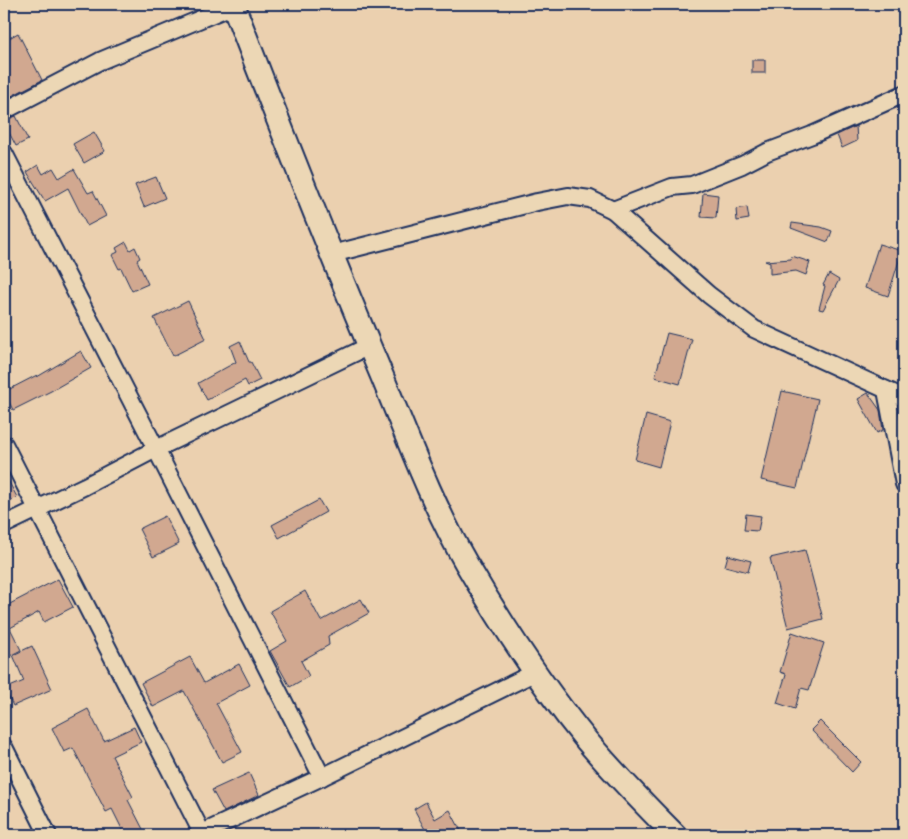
<svg xmlns="http://www.w3.org/2000/svg" width="908" height="839" viewBox="0 0 908 839" font-family="'Gochi Hand',sans-serif">
  <rect width="100%" height="100%" fill="#ebd0af"/>
  <filter id="ink" filterUnits="userSpaceOnUse"><feTurbulence type="fractalNoise" baseFrequency=".02" numOctaves="2"/><feDisplacementMap in="SourceGraphic" scale="10" xChannelSelector="R" yChannelSelector="G"/><feConvolveMatrix kernelMatrix="1 2 1 2 8 2 1 2 1" color-interpolation-filters="sRGB"/></filter>
  <g filter="url(#ink)">
    <g fill="#d1a890" stroke="#1b2f5e">
      <path d="M18,33L42,80L4,100V41Z"/>
      <rect x="752" y="60" width="13" height="13"/>
      <path d="M16,116L28,140L16,146L4,123V121Z"/>
      <path d="M856,126L857,141L842,148L837,135Z"/>
      <path d="M94,132L105,151L84,163L73,144Z"/>
      <path d="M38,165L43,174L53,168L59,178L74,169L88,193L93,191L106,216L87,226L68,188L45,201L27,172Z"/>
      <path d="M156,177L165,198L144,207L135,185Z"/>
      <path d="M703,193L718,195L716,218L701,217Z"/>
      <path d="M747,207L749,219L737,221L736,209Z"/>
      <path d="M792,223L821,227L832,231L828,242L791,228Z"/>
      <path d="M126,242L130,250L135,247L140,258L137,260L148,284L132,291L121,268L119,269L112,255L118,252L116,248Z"/>
      <path d="M879,244L902,251L888,296L865,288Z"/>
      <path d="M792,256L810,262L806,275L796,271L770,274V263L765,261L791,259Z"/>
      <path d="M829,274L839,280L823,310L819,309L825,286L823,285Z"/>
      <path d="M188,301L206,339L173,356L154,318Z"/>
      <path d="M667,333L692,339L680,384L655,377Z"/>
      <path d="M240,341L249,362H251L260,380L248,386L245,380L207,400L198,383L236,362L230,346Z"/>
      <path d="M81,351L91,368L51,391L13,410L4,392L37,375V377Z"/>
      <path d="M782,391L818,399L797,488L761,480Z"/>
      <path d="M868,393L880,410L883,430L877,433L858,399Z"/>
      <path d="M646,415L670,422L659,467L635,460Z"/>
      <path d="M4,473L17,497L4,505Z"/>
      <path d="M319,500L326,512L279,538L272,525Z"/>
      <path d="M746,514L761,516L758,531L744,530Z"/>
      <path d="M165,516L179,544L153,557L139,529Z"/>
      <path d="M805,550L823,619L788,628L770,558Z"/>
      <path d="M728,555L751,561L748,572L725,566Z"/>
      <path d="M58,579L73,607L44,622L39,612L10,628L21,650L4,659V607Z"/>
      <path d="M305,591L321,621L361,599L369,613L328,636L329,645L301,661L309,676L290,687L270,651L287,641L270,611Z"/>
      <path d="M792,632L824,643L809,690L801,688L795,709L777,703L786,674L780,672Z"/>
      <path d="M32,646L52,689L13,706L5,689L24,681L13,655Z"/>
      <path d="M190,657L204,683L239,664L250,685L216,703L242,752L222,762L184,691L153,707L141,683Z"/>
      <path d="M88,709L104,741L134,727L141,742L112,756L133,797L128,800L146,835H125L112,809L106,812L73,748L64,752L52,728Z"/>
      <path d="M820,721L861,762L852,772L811,730Z"/>
      <path d="M249,773L259,795L224,812L212,790Z"/>
      <path d="M426,802L435,819L450,810L461,831L454,835H428L414,809Z"/>
    </g>
    <g fill="none" stroke-linecap="round" stroke-linejoin="round">
      <g stroke="#1b2f5e" stroke-width="20">
        <g id="minor">
          <path d="M4,111L100,61L234,5"/>
          <path d="M4,153L156,449L322,777"/>
          <path d="M613,210L672,187L692,185L742,165L767,152L812,135L904,94"/>
          <path d="M332,254L537,202L568,196L590,199L613,210L709,295L754,329L904,398"/>
          <path d="M886,390L904,484"/>
          <path d="M4,444L202,833"/>
          <path d="M4,525L85,486L156,449L369,346"/>
          <path d="M4,747L48,835"/>
          <path d="M198,835L322,777L536,672"/>
        </g>
      </g>
      <g stroke="#1b2f5e" stroke-width="26">
        <path id="secondary" d="M233,4C281,129 330,253 382,376C408,439 432,504 466,563C502,625 542,686 587,741C615,774 644,804 675,835"/>
      </g>
      <use href="#minor" stroke="#ecd7b5" stroke-width="16"/>
      <use href="#secondary" stroke="#ecd7b5" stroke-width="22"/>
    </g>
  </g>
  <rect width="908" height="839" fill="none" stroke="#ecd7b5" stroke-width="20"/>
  <rect x="10" y="10" width="888" height="819" fill="none" stroke="#1b2f5e" stroke-width="2" filter="url(#ink)"/>
</svg>
